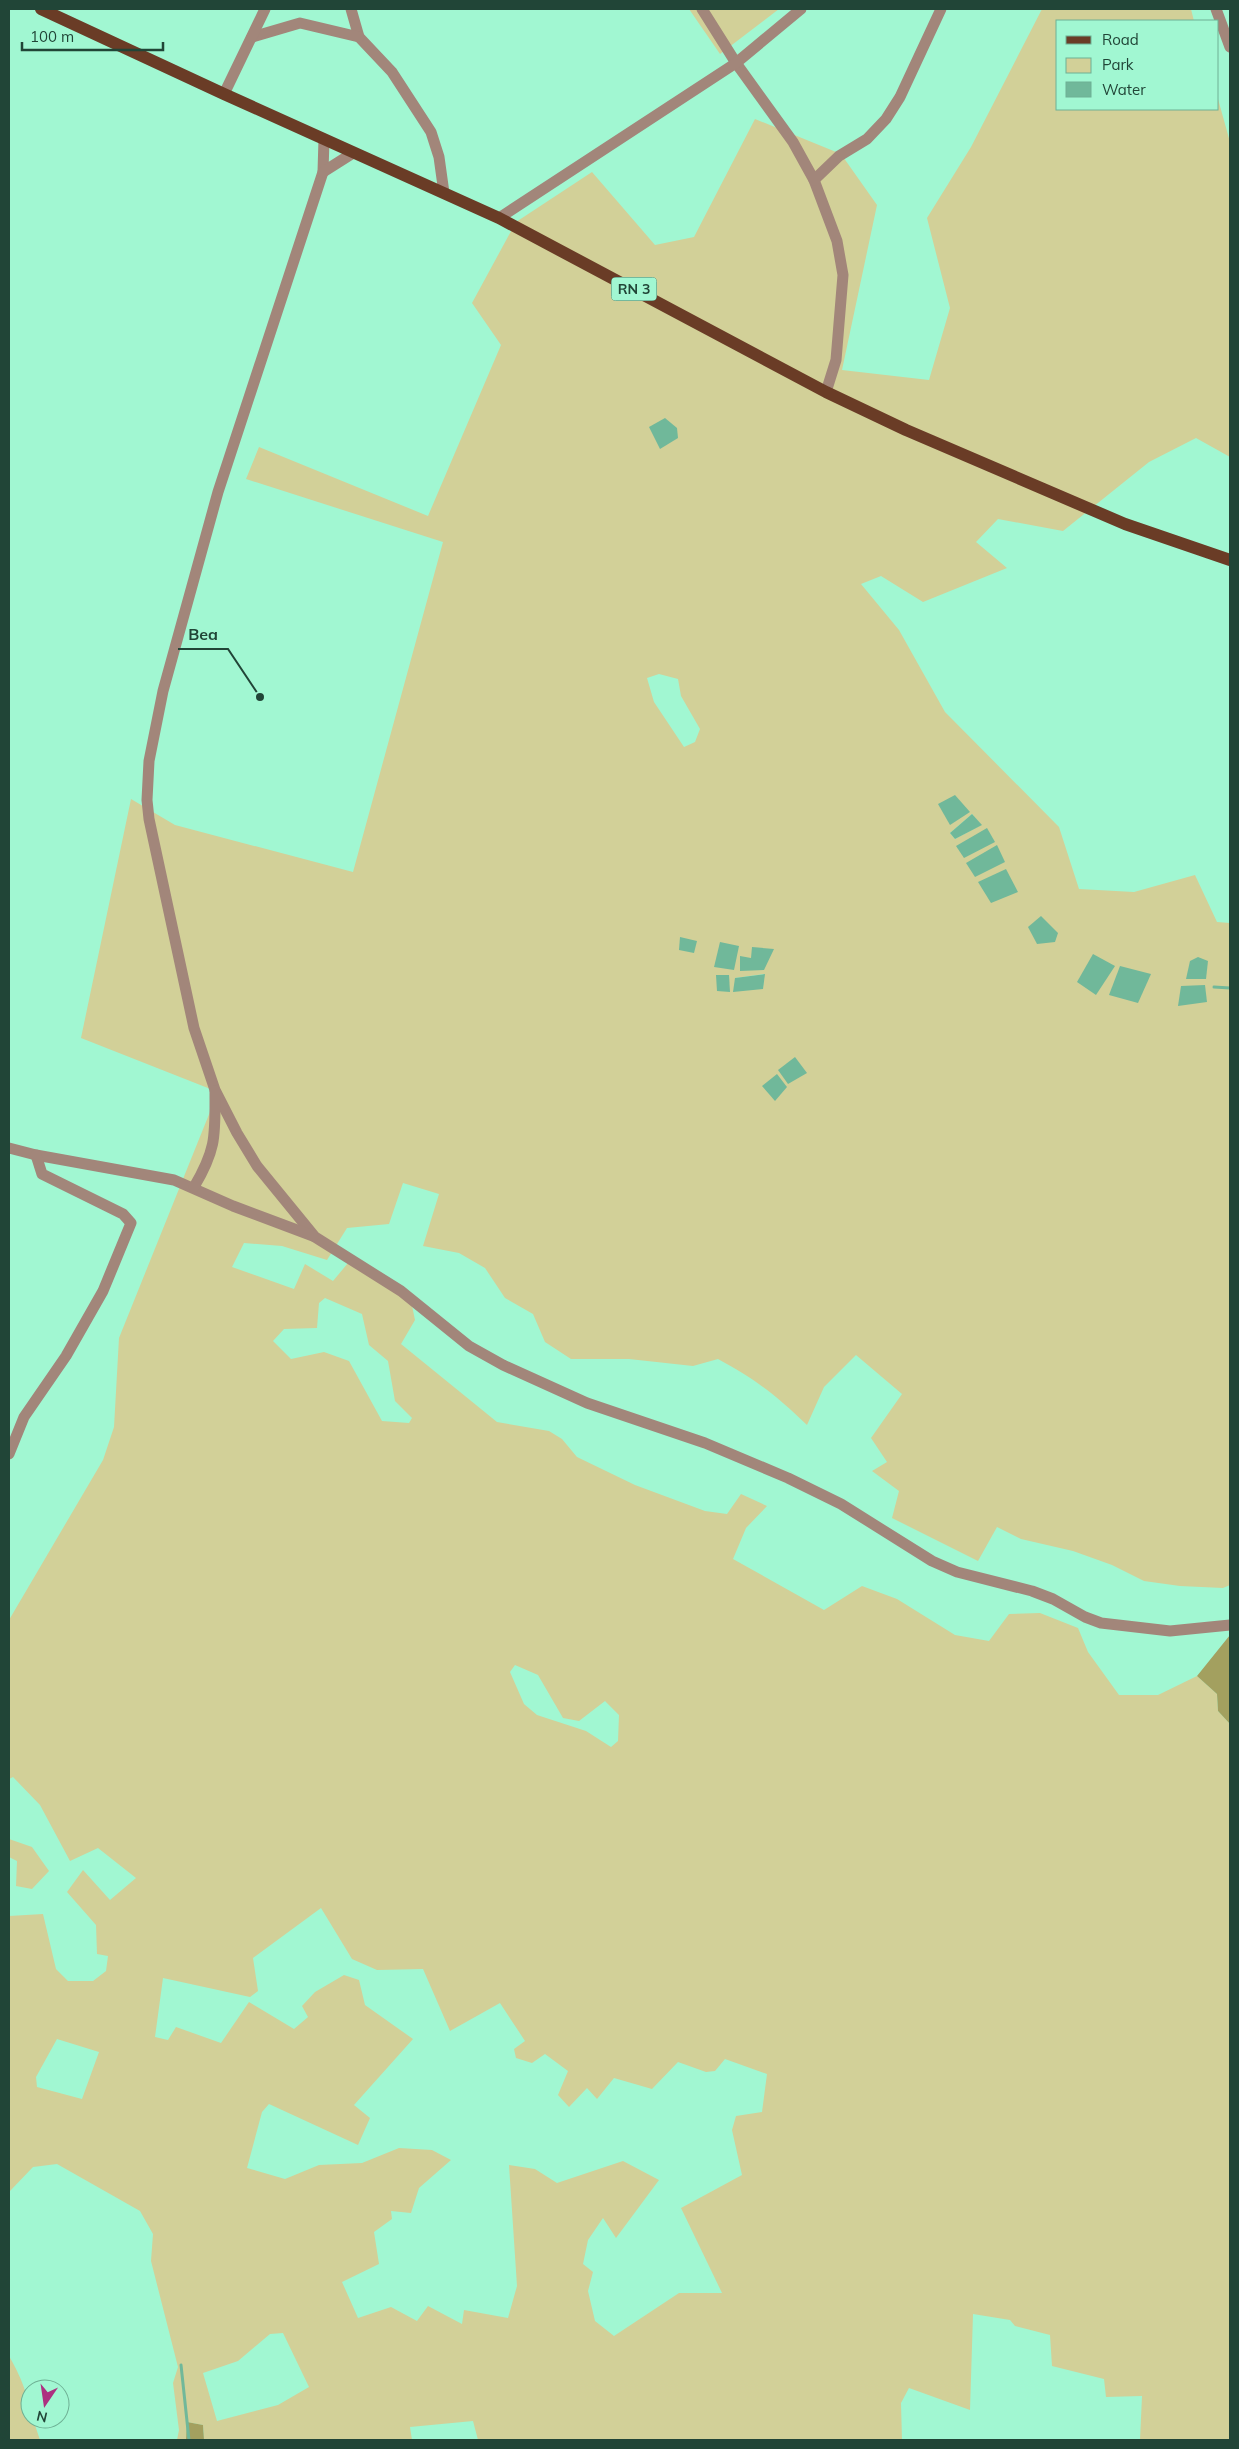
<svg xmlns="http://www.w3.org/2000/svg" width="1239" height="2449" viewBox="0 0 1239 2449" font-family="Mulish,sans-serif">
  <rect width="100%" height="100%" fill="#a1f7d2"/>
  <g fill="#d2d098" fill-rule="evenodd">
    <path d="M689,9H779L720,54Z"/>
    <path d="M1042,9H1191L1194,21H1058V109H1218V99L1230,142V457L1196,438L1149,462L1063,531L998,519L976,542L1007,568L923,602L881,576L861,584L899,630L945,712L1059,827L1079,889L1134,892L1195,875L1217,922L1230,923V1585L1223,1588L1180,1586L1144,1581L1112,1565L1073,1551L1021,1539L997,1527L978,1561L892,1518L899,1491L872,1471L887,1462L871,1438L902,1394L856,1355L824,1387L807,1425C776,1395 755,1379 718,1359L693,1366L629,1359H571L545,1342L533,1314L505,1298L485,1268L459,1253L423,1246L439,1194L403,1183L389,1224L347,1228L327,1260L282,1246L244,1243L232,1267L294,1289L305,1264L333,1281L348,1263L411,1301L415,1320L401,1344L497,1422L549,1431L562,1439L577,1457L635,1485L705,1511L727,1514L741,1494L767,1506L746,1528L733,1559L824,1610L862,1586L897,1599L955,1635L989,1641L1009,1614L1040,1613L1078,1628L1088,1652L1119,1695H1158L1197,1676L1217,1694L1218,1711L1230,1724V2440H1140L1142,2396L1106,2397L1104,2379L1052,2366L1050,2335L1015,2326L1010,2320L973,2314L970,2410L909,2388L901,2403L902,2440H478L473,2421L410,2427L412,2440H204L203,2425L187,2422L186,2440H177L179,2430L173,2383L178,2367L151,2261L153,2234L140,2211L57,2164L33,2167L10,2191L9,2196V1916L43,1914L56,1969L68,1981H93L106,1971L108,1956L97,1954L96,1925L67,1892L83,1870L110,1900L136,1878L98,1848L70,1861L40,1805L13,1777L9,1779V1620L103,1460L114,1427L119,1338L218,1092L81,1038L131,799L175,825L353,872L443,542L246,479L259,447L428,516L501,345L472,303L516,222L592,172L655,245L694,237L755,119L841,154L877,205L842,370L929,380L950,308L927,218L971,147ZM659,674L678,679L681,696L700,729L695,742L684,747L654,702L647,678ZM972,814L981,825L955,839L950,833ZM764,974L763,988L735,978ZM325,1298L362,1314L369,1345L388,1361L395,1401L412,1418L409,1423L382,1421L349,1361L324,1352L291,1359L273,1341L284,1329L317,1328L319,1303ZM515,1665L538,1675L563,1718L579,1721L605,1701L619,1715L618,1741L611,1747L586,1731L537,1715L524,1704L510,1672ZM321,1908L352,1959L377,1970L423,1969L450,2031L500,2003L525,2041L514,2049L516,2058L532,2063L545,2054L568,2071L558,2095L569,2107L587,2088L597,2099L614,2078L652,2089L678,2062L706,2072L715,2071L725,2059L767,2074L762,2112L736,2116L732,2130L742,2175L681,2208L722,2293H679L614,2336L595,2321L588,2291L593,2272L583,2264L588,2240L603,2218L616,2238L659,2180L623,2161L557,2183L535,2169L509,2165L517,2286L508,2318L464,2310L462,2324L428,2306L417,2321L391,2307L358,2318L342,2282L379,2264L374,2232L392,2219L391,2211L411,2213L419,2188L451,2160L432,2150L399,2148L362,2163L319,2165L285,2179L247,2168L262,2112L269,2104L358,2145L370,2118L354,2105L413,2039L365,2005L359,1980L344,1975L315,1992L302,2006L308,2017L294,2029L249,2002L221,2043L176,2027L168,2040L155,2037L163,1978L250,1997L258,1991L253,1958ZM57,2039L99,2052L82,2099L37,2087L36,2077ZM283,2333L309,2387L278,2405L217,2421L203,2373L238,2361L270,2334Z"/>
    <path d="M9,1839L32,1847L49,1871L32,1889L16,1886L17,1861L9,1857Z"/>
    <path d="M9,2356C20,2375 30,2397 30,2419H33L40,2440H9Z"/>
  </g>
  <g fill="#a3a05f">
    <path d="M1230,1635V1724L1218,1711L1217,1694L1197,1676Z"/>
    <path d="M187,2422L203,2425L204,2440H186Z"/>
  </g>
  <g fill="#70b89a">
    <path d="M665,418L677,428L678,438L660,449L649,427Z"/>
    <path d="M955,795L970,812L950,825L938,804Z"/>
    <path d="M972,814L982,825L955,839L950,833Z"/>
    <path d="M987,828L995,842L964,858L956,846Z"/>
    <path d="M997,845L1005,862L975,877L966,863Z"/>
    <path d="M1006,869L1018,892L991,903L978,882Z"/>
    <path d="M1041,916L1058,933L1055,942L1037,944L1028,927Z"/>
    <path d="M680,937L697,941L694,953L679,950Z"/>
    <path d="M720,942L739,946L734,970L714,967Z"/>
    <path d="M752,947L774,949L764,970L740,971V956L751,958Z"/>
    <path d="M1093,954L1115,966L1096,995L1077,982Z"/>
    <path d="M1198,957L1208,961L1206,979H1186L1190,961Z"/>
    <path d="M1120,966L1151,974L1138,1003L1109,995Z"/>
    <path d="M765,974L763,989L733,992L735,978Z"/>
    <path d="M716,975H729L730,992L717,991Z"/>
    <path d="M1205,985L1207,1002L1178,1006L1181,986Z"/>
    <path d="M795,1057L807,1073L788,1084L778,1070Z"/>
    <path d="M777,1074L787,1087L775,1101L762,1086Z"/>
  </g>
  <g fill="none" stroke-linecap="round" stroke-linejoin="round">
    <g stroke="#70b89a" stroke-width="3">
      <path d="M1214,987L1230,988"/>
      <path d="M181,2365L189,2440"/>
    </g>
    <g stroke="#a2867a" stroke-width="11">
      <path d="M351,9L359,37L392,72L431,132L439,157L444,193"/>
      <path d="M702,9L736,63L793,142L814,180L837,241L843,275L836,360L826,392"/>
      <path d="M1216,9L1230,47"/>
      <path d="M252,37L300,23L359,37"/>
      <path d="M224,94L265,9"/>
      <path d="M324,139L323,172L218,492L163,691L149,761L147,800L149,819L194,1028L215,1090L237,1133L257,1166L315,1237L401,1291L469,1346L503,1365L587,1403L705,1443L788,1478L841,1504L932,1561L957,1572L1032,1591L1053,1599L1085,1617L1101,1623L1170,1631L1230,1625"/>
      <path d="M323,172L353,153"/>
      <path d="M814,180L839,156L867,139L886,119L900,97L941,9"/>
      <path d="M499,218L736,63L801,9"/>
      <path d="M9,1148L36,1155L174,1180L233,1206L313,1236"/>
      <path d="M194,1187C217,1148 215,1135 215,1091"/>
      <path d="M9,1454L24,1417L66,1356L103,1291L131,1223L123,1214L42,1174L36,1155"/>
    </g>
    <path stroke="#6a3c26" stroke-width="12" d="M41,9L224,94L499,218L826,392L906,430L1125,524L1230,560"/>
  </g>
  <g text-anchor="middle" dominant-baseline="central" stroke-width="5" stroke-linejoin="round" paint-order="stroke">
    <rect fill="#a1f7d2" stroke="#477a66" stroke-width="1" x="611.5" y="277.5" width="45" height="23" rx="4"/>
    <g font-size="14" font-weight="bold" fill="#214537">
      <text x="634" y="289">RN 3</text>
    </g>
  </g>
  <path fill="none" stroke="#214537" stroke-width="2" d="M260 697L228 649H178"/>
  <circle fill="#214537" stroke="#a1f7d2" stroke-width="2" cx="260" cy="697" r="5"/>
  <g font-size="16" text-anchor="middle" font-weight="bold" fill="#214537" stroke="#a1f7d2" stroke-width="5" stroke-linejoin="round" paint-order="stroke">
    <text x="203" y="640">Bea</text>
  </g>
  <rect width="1239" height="2449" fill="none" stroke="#214537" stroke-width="20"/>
  <rect x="1056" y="20" width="162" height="90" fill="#a1f7d2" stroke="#6eb094"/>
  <rect x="1066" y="36" width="25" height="8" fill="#6a3c26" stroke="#6eb094"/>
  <text x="1102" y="45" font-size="15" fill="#214537">Road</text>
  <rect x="1066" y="58" width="25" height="15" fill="#d2d098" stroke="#6eb094"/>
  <text x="1102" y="70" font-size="15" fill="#214537">Park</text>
  <rect x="1066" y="82" width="25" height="15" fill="#70b89a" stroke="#6eb094"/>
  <text x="1102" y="95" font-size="15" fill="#214537">Water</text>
  <g transform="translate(45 2404) rotate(193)"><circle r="24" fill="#a1f7d2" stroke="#6eb094"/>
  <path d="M0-4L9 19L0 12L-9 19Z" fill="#ad3080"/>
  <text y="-8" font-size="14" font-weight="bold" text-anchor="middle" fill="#214537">N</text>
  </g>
  <path d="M22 42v8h141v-8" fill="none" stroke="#214537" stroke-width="2.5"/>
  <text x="30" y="42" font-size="15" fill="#214537" stroke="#a1f7d2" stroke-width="4" paint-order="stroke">100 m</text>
</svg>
